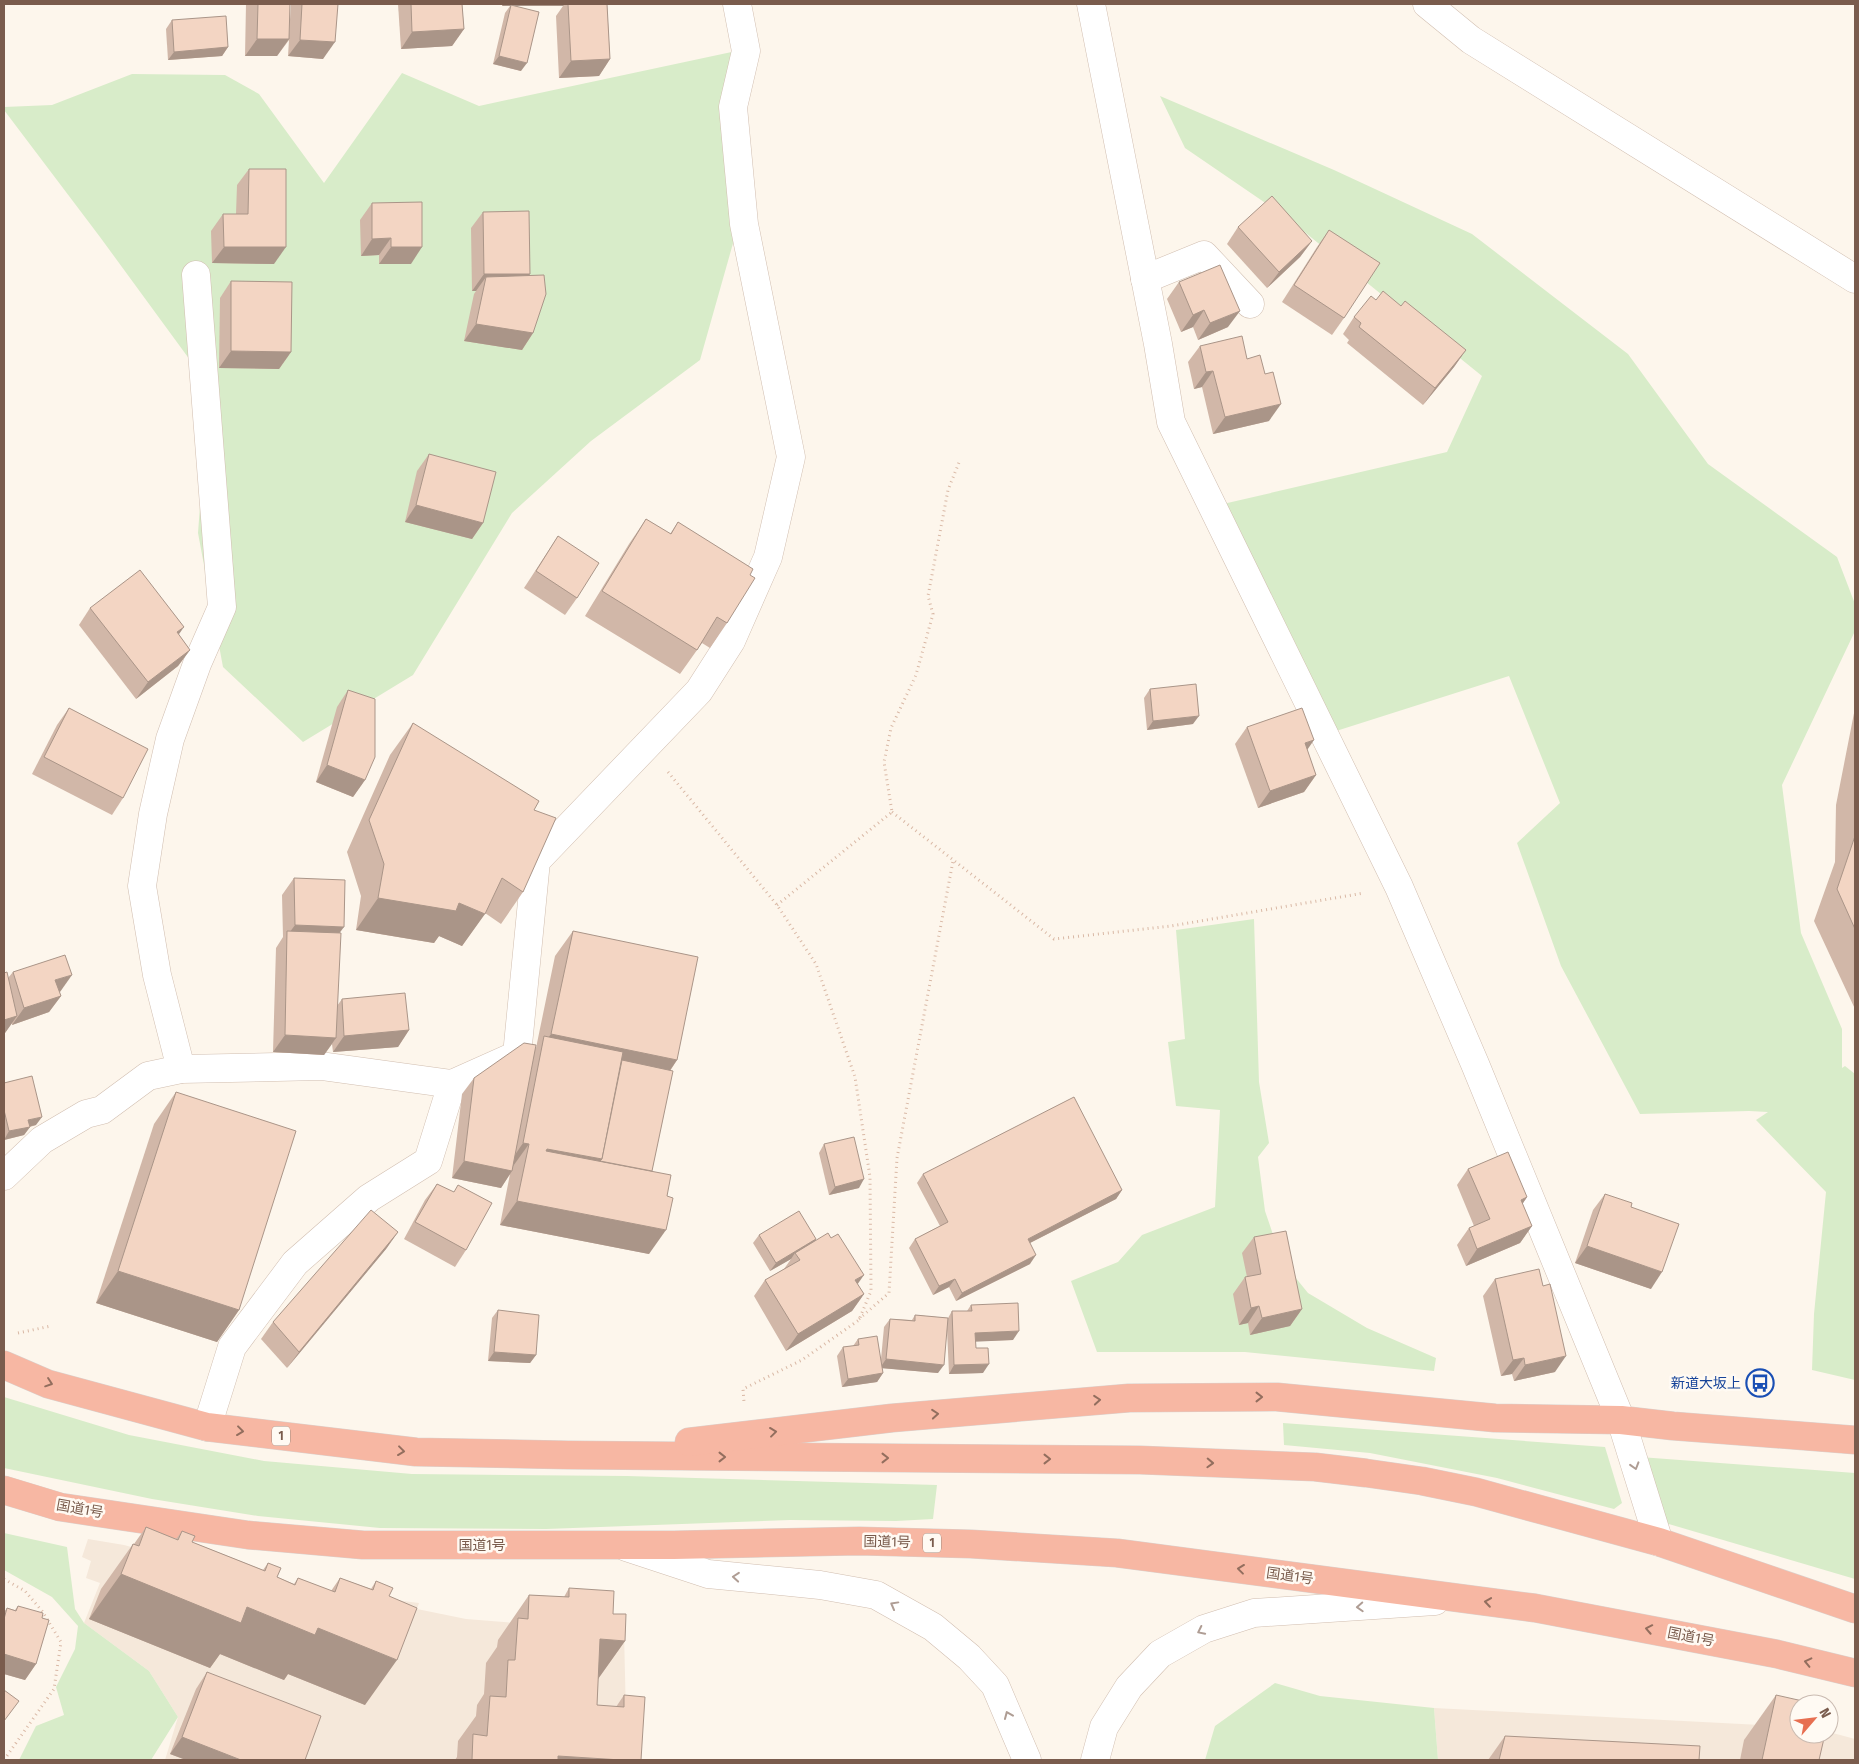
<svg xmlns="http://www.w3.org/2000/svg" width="1859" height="1764" viewBox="0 0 1859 1764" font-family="'Fira Sans Condensed','Noto Sans JP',sans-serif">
  <rect width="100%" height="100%" fill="#fdf6ec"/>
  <g fill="#f5e8da">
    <path d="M88,1539L124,1545L194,1564L323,1591L419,1603L417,1609L466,1619L624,1632L627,1760H165L178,1717L149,1671L84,1623L100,1583L86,1578L91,1561L82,1557Z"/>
    <path d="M1434,1708L1799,1727V1734H1829V1732L1855,1739V1760H1438Z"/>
  </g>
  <g fill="#d8ecc9">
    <path d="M741,50L743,208L700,360L591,441L512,513L413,675L303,742L223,667L198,533L209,386L100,237L4,110V107L52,105L132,74L225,75L259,94L324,183L402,73L479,106Z"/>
    <path d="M1160,96L1334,170L1472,234L1628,354L1708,464L1837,557L1855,604V631L1782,785L1801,933L1842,1029V1068L1845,1066L1855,1074V1380L1812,1370L1814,1314L1826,1192L1756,1120L1768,1112L1749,1111L1640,1114L1561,966L1517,843L1560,803L1509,676L1333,732L1223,504L1447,452L1482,376L1286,217L1185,148Z"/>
    <path d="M1254,919L1259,1082L1269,1143L1258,1157L1265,1211L1282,1261L1308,1293L1367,1328L1436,1358L1434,1371L1245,1352H1097L1071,1281L1118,1262L1142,1235L1215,1207L1220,1110L1176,1106L1168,1042L1185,1039L1176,930Z"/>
    <path d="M4,1397L129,1435L264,1461L412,1474L627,1476L937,1485L933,1519L896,1521L790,1520L546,1529L380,1528L258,1516L152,1499L4,1468Z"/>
    <path d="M1283,1423L1605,1447L1622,1503L1614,1509L1497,1478L1370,1453L1284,1445Z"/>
    <path d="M1640,1457L1855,1473V1579L1662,1522Z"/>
    <path d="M4,1533L67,1547L75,1609L84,1623L149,1671L178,1717L151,1760H19L36,1726L64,1715L56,1687L75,1649L78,1626L52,1597L4,1570Z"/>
    <path d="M1275,1683L1320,1696L1434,1708L1438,1760H1205L1215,1726Z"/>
  </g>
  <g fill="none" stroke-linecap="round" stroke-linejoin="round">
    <g stroke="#d1beb0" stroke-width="29">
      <g id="minor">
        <path d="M1091,4L1158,344L1171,422L1399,887L1475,1064L1621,1420L1659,1542"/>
        <path d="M1427,4L1471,40L1855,279"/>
        <path d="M1145,279L1204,255L1250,304"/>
        <path d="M181,1069L157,975L142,886L153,814L170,739L197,664L222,607L196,275"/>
        <path d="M4,1176L42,1140L86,1114L102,1110L148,1076L181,1069L321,1066L452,1084"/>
        <path d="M207,1427L232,1347L295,1263L369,1198L428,1161L452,1084L517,1055L536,861L699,691L731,641L768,557L791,457L744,224L733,107L746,51L737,4"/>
        <path d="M626,1547L708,1574L820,1585L876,1595L933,1627L969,1657L995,1685L1027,1760"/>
        <path d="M1095,1760L1104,1727L1129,1687L1160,1654L1204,1629L1254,1613L1435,1601"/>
      </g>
    </g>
    <g stroke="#dad1cd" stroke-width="29">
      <g id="highway">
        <path d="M4,1365L48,1384L207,1427L416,1452L568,1455L1140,1460L1315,1467L1366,1473L1422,1481L1476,1492L1659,1542L1855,1609"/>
        <path d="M689,1442L892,1418L1129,1398L1277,1397L1495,1418L1621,1420L1673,1426L1855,1440"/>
        <path d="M4,1490L60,1507L248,1535L363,1545H674L859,1541L971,1544L1117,1553L1535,1608L1777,1654L1855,1673"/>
      </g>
    </g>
    <g stroke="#d9b8a5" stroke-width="3" stroke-dasharray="1 4" stroke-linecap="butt">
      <path d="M668,772L777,905L816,964L855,1077L870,1177L871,1291L859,1320L802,1360L743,1389L744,1402"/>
      <path d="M892,812L1054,939L1171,926L1364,893"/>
      <path d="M777,905L892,812L884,762L891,728L916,675L933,614L928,596L948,490L960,460"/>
      <path d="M859,1319L889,1293L897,1158L953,861"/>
      <path d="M18,1333L51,1326"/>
      <path d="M4,1579L25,1591L42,1611L61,1642L54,1689L4,1760"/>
    </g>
    <use href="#minor" stroke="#fff" stroke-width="28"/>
    <use href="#highway" stroke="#f7b7a3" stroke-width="28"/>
  </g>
  <g fill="#d1b7a8">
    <path d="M246,4H290L289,35L291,4H338L323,59L288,56L289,40L277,56H245Z"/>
    <path d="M398,4H462L464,29L452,46L401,49Z"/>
    <path d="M502,4H607L610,59L599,76L559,78L556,16L563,6H516L521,71L493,64L505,13L510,6H502Z"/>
    <path d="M172,20L228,47L222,56L168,60L166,29Z"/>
    <path d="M249,169L274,264L212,263L211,231L223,214H236L237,185Z"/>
    <path d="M372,203L411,264H379V255L361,256L360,220Z"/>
    <path d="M483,212L529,275L533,333L522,350L464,341L474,294L476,291H472L471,228Z"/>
    <path d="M1238,227L1312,241L1300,257L1267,288L1227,244Z"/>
    <path d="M1329,230L1344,318L1332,335L1282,302L1317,247Z"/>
    <path d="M231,281L291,352L279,369L219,368L220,298Z"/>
    <path d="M1179,282L1228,327L1198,340L1193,327L1181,332L1167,299Z"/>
    <path d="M1376,300L1401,306L1466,350L1454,367L1423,405L1347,343L1349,340L1343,334L1354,317Z"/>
    <path d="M1200,346L1247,359L1269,421L1213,434L1202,387L1194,389L1188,362Z"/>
    <path d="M429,454L483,523L472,539L405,522L417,471Z"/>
    <path d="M646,519L670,534L678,522L750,575L727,623L710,648L702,643L680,674L585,616L629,544Z"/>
    <path d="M558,536L577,598L565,615L524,588Z"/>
    <path d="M90,608L179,635L190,650L178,666L136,699L79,625Z"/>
    <path d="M1150,689L1193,724L1147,730L1144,698Z"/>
    <path d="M348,690L365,780L353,797L316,782L337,707Z"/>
    <path d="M69,708L123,798L112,815L32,774L57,725Z"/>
    <path d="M1855,708V1009L1814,921L1835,862L1836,805Z"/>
    <path d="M413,723L534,810L523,892L501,924L485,913L462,946L439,936L434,943L356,930L361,896L347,852L390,755Z"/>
    <path d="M1247,727L1307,750L1316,775L1304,792L1258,808L1235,744Z"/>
    <path d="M294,878L340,933L337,1006L342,999L409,1030L398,1047L333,1052L332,1044L324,1055L273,1052L276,948L283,937L282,895Z"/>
    <path d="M573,931L677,1060L670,1071L652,1171L667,1196L649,1254L500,1225L510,1174L501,1188L452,1178L462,1094L474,1078L536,1048L555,956Z"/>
    <path d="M13,972L60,992H59L61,996L49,1012L12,1025V1023L5,1033L4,1034V973L8,978Z"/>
    <path d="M4,1083L36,1125L30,1127L24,1135L4,1140Z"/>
    <path d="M176,1092L239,1310L217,1342L96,1303L154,1124Z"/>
    <path d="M824,1144L859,1188L829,1195L819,1153Z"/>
    <path d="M1468,1169L1527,1197L1522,1204L1532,1226L1520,1243L1466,1266L1457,1245L1469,1228L1474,1226L1457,1185Z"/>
    <path d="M923,1174L1122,1190L1116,1199L1030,1243V1264L956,1301L949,1287L933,1295L909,1248L915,1239L940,1226L917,1183Z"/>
    <path d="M437,1184L453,1192L466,1250L455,1267L404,1239L425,1200Z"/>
    <path d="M1605,1194L1631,1207L1651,1289L1575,1263L1593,1210Z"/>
    <path d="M398,1232L386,1249L287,1368L261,1339L273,1322Z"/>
    <path d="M759,1235L816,1239L814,1241L857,1284L864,1294L852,1311L786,1351L754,1296L765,1280L784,1269L791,1259L770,1271L753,1243Z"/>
    <path d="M1254,1237L1302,1309L1290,1326L1250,1335L1248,1323L1239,1325L1233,1294L1245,1277H1247L1242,1253Z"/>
    <path d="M1495,1279L1555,1372L1514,1381L1512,1374L1501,1376L1483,1296Z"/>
    <path d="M971,1305L1013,1340L975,1341L976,1348L983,1373L949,1374L947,1330L938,1373L882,1368L883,1373L877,1382L842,1387L837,1356L843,1347L853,1346L858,1339L881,1359L884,1327L890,1319L912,1320L915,1315L948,1318L952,1311H967Z"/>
    <path d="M498,1310L536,1355L530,1363L488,1361L492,1318Z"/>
    <path d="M146,1527L176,1539L182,1531L192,1542L263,1570L268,1563L277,1577L294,1584L298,1578L331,1591L340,1578L371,1589L376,1581L389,1596L365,1705L288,1674L284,1680L220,1654L210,1668L89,1619L101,1589L133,1544H134Z"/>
    <path d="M569,1588L613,1614L625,1641L598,1679L597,1705L616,1707L624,1695L641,1760H455L457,1757L458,1741L476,1716L477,1705L484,1694L486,1663L497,1647L498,1640L529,1595L564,1597Z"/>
    <path d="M18,1606L42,1618L36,1664L25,1680L4,1674V1612L7,1608L15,1610Z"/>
    <path d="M207,1672L305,1760H186L170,1754L196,1689Z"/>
    <path d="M1776,1695L1819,1760H1740L1744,1740Z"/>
    <path d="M1505,1736L1699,1760H1488Z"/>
  </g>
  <g fill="#aa9588">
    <path d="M504,4H565L563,6H510L511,5L510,6H502Z"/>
    <path d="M464,29L452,46L401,49L412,32Z"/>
    <path d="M257,39H289L277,56H245Z"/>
    <path d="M300,40L335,42L323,59L288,56Z"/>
    <path d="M228,47L222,56L168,60L174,52Z"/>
    <path d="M499,56L527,63L521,71L493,64Z"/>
    <path d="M610,59L599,76L559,78L571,61Z"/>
    <path d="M391,238L379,255L361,256L372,239Z"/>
    <path d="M1312,241L1300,257L1267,288L1279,272Z"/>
    <path d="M224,247H286L274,264L212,263Z"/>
    <path d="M391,247H422L411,264H379Z"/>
    <path d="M484,274H530L518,291L486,277L476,291H472Z"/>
    <path d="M1204,310L1193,327L1181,332L1193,315Z"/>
    <path d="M1240,311L1228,327L1198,340L1210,323Z"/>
    <path d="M476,324L533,333L522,350L464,341Z"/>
    <path d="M1466,350L1454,367L1423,405L1435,388Z"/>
    <path d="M231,351L291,352L279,369L219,368Z"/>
    <path d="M1213,371L1202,387L1194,389L1206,372Z"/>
    <path d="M1281,404L1269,421L1213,434L1225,417Z"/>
    <path d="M416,505L483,523L472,539L405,522Z"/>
    <path d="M184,627L172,644L177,632Z"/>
    <path d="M190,650L178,666L136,699L148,682Z"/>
    <path d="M1199,716L1193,724L1147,730L1153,721Z"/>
    <path d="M1314,740L1303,756L1305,743Z"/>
    <path d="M327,765L365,780L353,797L316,782Z"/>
    <path d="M1316,775L1304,792L1258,808L1270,791Z"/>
    <path d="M378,898L459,903L485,914L462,946L439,936L434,943L356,930Z"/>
    <path d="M295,925L344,927L332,943L287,936Z"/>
    <path d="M72,975L60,992L44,997L55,980Z"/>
    <path d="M61,996L49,1012L12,1025L24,1008Z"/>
    <path d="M17,1016L5,1033L4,1034V1020Z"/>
    <path d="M409,1030L398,1047L333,1052L344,1036Z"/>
    <path d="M551,1034L677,1060L660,1085L542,1046Z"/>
    <path d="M285,1035L336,1038L324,1055L273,1052Z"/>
    <path d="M42,1117L36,1125L22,1128L28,1120Z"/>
    <path d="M30,1127L24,1135L4,1140L9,1131Z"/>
    <path d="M523,1143L529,1144L511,1169L506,1168Z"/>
    <path d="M547,1149L602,1159L585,1183L529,1174Z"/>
    <path d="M464,1161L512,1171L501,1188L452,1178Z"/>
    <path d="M864,1179L859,1188L829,1195L835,1187Z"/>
    <path d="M1122,1190L1116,1199L1022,1247L1028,1239Z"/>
    <path d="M1527,1197L1516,1214L1521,1200Z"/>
    <path d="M517,1201L666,1230L649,1254L500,1225Z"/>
    <path d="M1532,1226L1520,1243L1466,1266L1477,1249Z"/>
    <path d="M398,1232L386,1249L287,1368L299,1352Z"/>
    <path d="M816,1239L810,1248L795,1253L791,1259L770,1271L776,1263Z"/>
    <path d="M1587,1246L1662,1272L1651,1289L1575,1263Z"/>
    <path d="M1036,1255L1030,1264L956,1301L962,1293Z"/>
    <path d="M118,1271L239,1310L217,1342L96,1303Z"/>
    <path d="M864,1275L852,1292L855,1280Z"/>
    <path d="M955,1279L949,1287L933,1295L939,1286Z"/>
    <path d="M864,1294L852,1311L786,1351L798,1334Z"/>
    <path d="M1259,1306L1248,1323L1239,1325L1251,1308Z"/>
    <path d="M1302,1309L1290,1326L1250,1335L1262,1318Z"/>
    <path d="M1019,1331L1013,1340L969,1342L975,1333Z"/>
    <path d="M494,1352L536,1355L530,1363L488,1361Z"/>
    <path d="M1566,1356L1555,1372L1514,1381L1525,1365Z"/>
    <path d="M1524,1358L1512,1374L1501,1376L1513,1360Z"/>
    <path d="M886,1359L944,1365L938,1373L880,1368Z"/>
    <path d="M989,1364L983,1373L949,1374L954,1365Z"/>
    <path d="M883,1373L877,1382L842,1387L848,1379Z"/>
    <path d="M121,1574L247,1607L318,1628L397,1660L365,1705L288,1674L284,1680L220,1654L210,1668L89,1619Z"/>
    <path d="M600,1639L625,1641L593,1686Z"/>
    <path d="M4,1654L36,1664L25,1680L4,1674Z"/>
    <path d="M182,1737L241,1760H186L170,1754Z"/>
    <path d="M558,1756L621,1760H555Z"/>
  </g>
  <g fill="#f3d5c3" stroke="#aa9588">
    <path d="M258,4H290L289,39H257Z"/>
    <path d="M302,4H338L335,42L300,40Z"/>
    <path d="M411,4H462L464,29L412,32Z"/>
    <path d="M568,4H607L610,59L571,61Z"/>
    <path d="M511,5L539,12L527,63L499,56Z"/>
    <path d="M226,16L228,47L174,52L172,20Z"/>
    <path d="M249,169H286V247H224L223,214H248Z"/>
    <path d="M1272,196L1312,241L1279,272L1238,227Z"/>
    <path d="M422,202V247H391V238L372,239V203Z"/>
    <path d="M529,211L530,274H484L483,212Z"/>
    <path d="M1329,230L1380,263L1344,318L1294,285Z"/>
    <path d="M1220,265L1240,311L1210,323L1204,310L1193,315L1179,282Z"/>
    <path d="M544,275L546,294L533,333L476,324L486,277Z"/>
    <path d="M231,281L292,282L291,352L231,351Z"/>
    <path d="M1383,291L1401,306L1405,301L1466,350L1435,388L1359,327L1361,323L1354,317L1371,296L1376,300Z"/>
    <path d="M1242,336L1247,359L1260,355L1265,374L1273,372L1281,404L1225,417L1213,371L1206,372L1200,346Z"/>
    <path d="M429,454L496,472L483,523L416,505Z"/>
    <path d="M646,519L671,534L678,522L753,569L750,575L755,578L727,623L717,617L697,650L602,591Z"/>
    <path d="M558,536L599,563L577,598L536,571Z"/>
    <path d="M140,570L184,627L177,632L190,650L148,682L90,608Z"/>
    <path d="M1196,684L1199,716L1153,721L1150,689Z"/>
    <path d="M348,690L375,699V757L365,780L327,765Z"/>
    <path d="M69,708L148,749L123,798L44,757Z"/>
    <path d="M1302,708L1314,740L1305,743L1316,775L1270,791L1247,727Z"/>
    <path d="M413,723L539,801L534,810L556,818L523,892L502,878L485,914L459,903L456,911L378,898L384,864L369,820Z"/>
    <path d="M1855,836V929L1837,889Z"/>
    <path d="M294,878L345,880L344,927L295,925Z"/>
    <path d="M287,931L341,933L336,1038L285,1035Z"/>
    <path d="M573,931L698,957L677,1060L551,1034Z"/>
    <path d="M65,955L72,975L55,980L61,996L24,1008L13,972Z"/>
    <path d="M7,972L17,1016L4,1020V973Z"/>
    <path d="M405,993L409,1030L344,1036L342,999Z"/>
    <path d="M544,1036L623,1052L602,1159L547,1149L546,1151L671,1175L667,1196L673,1198L666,1230L517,1201L529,1144L523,1143Z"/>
    <path d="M524,1043L536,1045L512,1171L464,1161L474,1078Z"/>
    <path d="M622,1060L673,1071L652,1171L600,1161L602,1159Z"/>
    <path d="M32,1076L42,1117L28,1120L30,1127L9,1131L4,1110V1083Z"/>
    <path d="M176,1092L296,1131L239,1310L118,1271Z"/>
    <path d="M1074,1097L1122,1190L1028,1239L1036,1255L962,1293L955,1279L939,1286L915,1239L948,1222L923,1174Z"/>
    <path d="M854,1137L864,1179L835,1187L824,1144Z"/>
    <path d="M1508,1152L1527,1197L1521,1200L1532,1226L1477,1249L1469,1228L1490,1219L1468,1169Z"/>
    <path d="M437,1184L454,1192L458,1185L492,1203L466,1250L415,1222Z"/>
    <path d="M1605,1194L1632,1203L1631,1207L1679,1224L1662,1272L1587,1246Z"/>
    <path d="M371,1210L398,1232L299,1352L273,1322Z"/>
    <path d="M799,1211L816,1239L776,1263L759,1235Z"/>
    <path d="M1286,1231L1302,1309L1262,1318L1259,1306L1251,1308L1245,1277L1261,1274L1254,1237Z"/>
    <path d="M828,1233L831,1238L838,1234L864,1275L855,1280L864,1294L798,1334L765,1280L800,1260L795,1253Z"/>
    <path d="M1539,1269L1543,1286L1550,1284L1566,1356L1525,1365L1524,1358L1513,1360L1495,1279Z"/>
    <path d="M1018,1303L1019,1331L975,1333L976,1348H988L989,1364L954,1365L952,1311H972L971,1305Z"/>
    <path d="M498,1310L539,1315L536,1355L494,1352Z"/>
    <path d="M915,1315L948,1318L944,1365L886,1359L890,1319L915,1321Z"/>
    <path d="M877,1336L883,1373L848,1379L843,1347L859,1345L858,1339Z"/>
    <path d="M146,1527L178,1540L182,1531L195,1536L192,1542L265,1571L268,1563L281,1568L277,1577L295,1585L298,1578L335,1592L340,1578L373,1590L376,1581L393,1588L389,1596L417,1608L397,1660L318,1628L315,1635L247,1607L241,1623L121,1574L133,1544L139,1546Z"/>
    <path d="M569,1588L614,1591L613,1614H626L625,1641L600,1639L597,1705L624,1707V1695L645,1697L641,1760H621L558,1756V1760H472L473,1734L487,1736L490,1696L506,1697L508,1660H515L518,1618L528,1619L529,1595L569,1597Z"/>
    <path d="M18,1606L43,1613L42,1618L49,1620L36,1664L4,1654V1619L7,1608L16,1611Z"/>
    <path d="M207,1672L321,1716L305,1760H241L182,1737Z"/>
    <path d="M4,1690L19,1701L4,1721Z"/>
    <path d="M1776,1695L1816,1704H1799V1734H1825L1819,1760H1762Z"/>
    <path d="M1829,1707H1831L1829,1717Z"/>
    <path d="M1505,1736L1700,1746L1699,1760H1499Z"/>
  </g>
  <defs><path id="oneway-chevron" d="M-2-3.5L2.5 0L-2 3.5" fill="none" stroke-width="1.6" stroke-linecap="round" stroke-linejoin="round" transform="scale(1.25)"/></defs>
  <g stroke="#936e5e">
    <use href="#oneway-chevron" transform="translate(49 1383) rotate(19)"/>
    <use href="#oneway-chevron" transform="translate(1259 1397)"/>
    <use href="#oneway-chevron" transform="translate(1097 1400) rotate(-5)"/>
    <use href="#oneway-chevron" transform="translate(935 1414) rotate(-5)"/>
    <use href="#oneway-chevron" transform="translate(240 1431) rotate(7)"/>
    <use href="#oneway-chevron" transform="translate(773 1432) rotate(-7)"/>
    <use href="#oneway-chevron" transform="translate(401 1451) rotate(7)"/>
    <use href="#oneway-chevron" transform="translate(722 1457)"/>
    <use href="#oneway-chevron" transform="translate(885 1458)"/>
    <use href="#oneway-chevron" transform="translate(1047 1459)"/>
    <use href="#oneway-chevron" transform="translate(1210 1463) rotate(2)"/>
    <use href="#oneway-chevron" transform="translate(1241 1569) rotate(-173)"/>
    <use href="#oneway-chevron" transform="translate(1488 1602) rotate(-172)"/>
    <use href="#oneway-chevron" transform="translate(1649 1629) rotate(-169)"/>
    <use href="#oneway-chevron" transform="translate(1808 1662) rotate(-167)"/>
  </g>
  <g stroke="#af9d94">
    <use href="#oneway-chevron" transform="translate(1635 1466) rotate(73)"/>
    <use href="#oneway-chevron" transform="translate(736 1577) rotate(-175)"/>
    <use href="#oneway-chevron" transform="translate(894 1605) rotate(-151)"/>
    <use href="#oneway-chevron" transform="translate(1360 1607) rotate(177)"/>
    <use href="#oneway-chevron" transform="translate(1201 1631) rotate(154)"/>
    <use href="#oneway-chevron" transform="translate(1008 1715) rotate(-113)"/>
  </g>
  <defs>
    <g id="bus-ring" transform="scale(1.4375)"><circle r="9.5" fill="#fffaf3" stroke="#1a4fb4" stroke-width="1.5"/><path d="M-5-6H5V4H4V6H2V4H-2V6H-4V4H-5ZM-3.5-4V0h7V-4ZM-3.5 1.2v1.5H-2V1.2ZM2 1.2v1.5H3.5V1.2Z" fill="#1a4fb4"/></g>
  </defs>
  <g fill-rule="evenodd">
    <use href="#bus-ring" x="1760" y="1383"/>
  </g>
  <g text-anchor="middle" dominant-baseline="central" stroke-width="5" stroke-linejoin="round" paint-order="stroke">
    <g fill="#fffaf3" stroke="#a28b7f" stroke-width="1">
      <rect x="272" y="1426.5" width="18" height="19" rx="4"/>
      <rect x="923" y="1533.5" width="18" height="19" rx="4"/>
    </g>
    <g font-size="12" font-weight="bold" fill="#7a5c4d">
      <text x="281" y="1436">1</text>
      <text x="932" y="1543">1</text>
    </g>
    <g font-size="14" fill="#164399" stroke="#fffaf3" text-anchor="end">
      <text x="1741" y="1383">新道大坂上</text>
    </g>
    <g font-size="14" fill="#7a5c4d" stroke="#fffaf3">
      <text transform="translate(80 1509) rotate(10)">国道1号</text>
      <text transform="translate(887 1542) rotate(1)">国道1号</text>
      <text x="482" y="1545">国道1号</text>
      <text transform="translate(1290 1576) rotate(8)">国道1号</text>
      <text transform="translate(1691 1637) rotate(11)">国道1号</text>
    </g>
  </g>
  <rect width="1859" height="1764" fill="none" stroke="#7a5c4d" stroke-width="10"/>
  <g transform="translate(1814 1719) rotate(62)"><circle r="24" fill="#fffaf3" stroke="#cabbb1"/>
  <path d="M0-4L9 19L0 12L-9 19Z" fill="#e76f51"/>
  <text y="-8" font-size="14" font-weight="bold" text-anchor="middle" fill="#7a5c4d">N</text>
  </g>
</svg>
